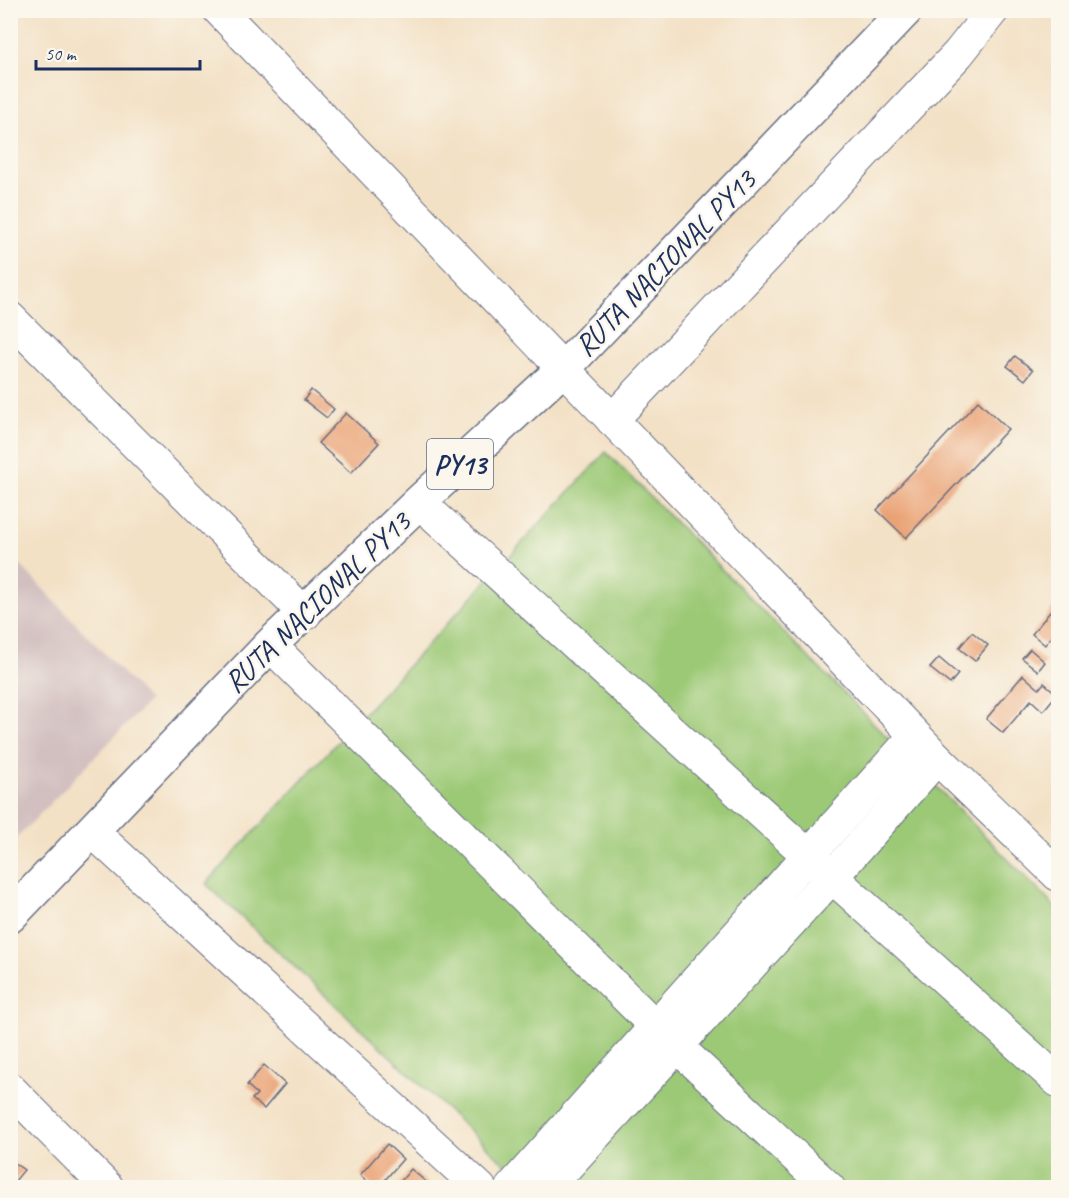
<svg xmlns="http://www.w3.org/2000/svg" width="1069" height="1198" viewBox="0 0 1069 1198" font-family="Caveat,sans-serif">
  <rect width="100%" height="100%" fill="#fbf7ec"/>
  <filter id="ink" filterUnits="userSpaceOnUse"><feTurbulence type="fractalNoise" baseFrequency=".0167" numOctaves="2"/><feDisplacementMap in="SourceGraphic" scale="12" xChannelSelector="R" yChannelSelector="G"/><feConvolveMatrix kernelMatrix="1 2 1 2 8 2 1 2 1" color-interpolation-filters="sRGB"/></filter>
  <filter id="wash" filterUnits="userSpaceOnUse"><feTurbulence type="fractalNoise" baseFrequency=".008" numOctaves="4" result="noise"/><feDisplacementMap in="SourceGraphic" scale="24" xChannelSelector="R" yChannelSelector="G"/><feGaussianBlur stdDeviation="1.35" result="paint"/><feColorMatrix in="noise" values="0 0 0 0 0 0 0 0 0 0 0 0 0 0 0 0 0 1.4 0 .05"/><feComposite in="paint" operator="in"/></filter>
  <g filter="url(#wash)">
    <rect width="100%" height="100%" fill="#f3e1c6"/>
    <path fill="#d2bfc0" d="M11,555L149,701L11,844Z"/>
    <path fill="#9cc976" stroke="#5c7c6a" stroke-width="1.5" d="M606,452L1058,910V1187H530L206,884Z"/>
    <g id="blocks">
      <g fill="#eaa274">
        <path d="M1015,356L1033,370L1025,380L1007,366Z"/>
        <path d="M311,390L334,409L327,418L304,400Z"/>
        <path d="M978,401L1008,429L906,538L877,510Z"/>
        <path d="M346,413L379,443L351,473L318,443Z"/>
        <path d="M1058,602V628L1045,645L1032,634Z"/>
        <path d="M972,632L988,645L975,661L959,648Z"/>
        <path d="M1030,649L1045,662L1038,671L1022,658Z"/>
        <path d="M939,658L958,674L950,684L930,668Z"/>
        <path d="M1023,675L1039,689L1044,683L1057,694L1043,711L1031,700L1003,733L986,719Z"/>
        <path d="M264,1065L285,1084L264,1109L252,1099L257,1094L247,1085Z"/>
        <path d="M387,1144L403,1159L378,1188H374L360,1175Z"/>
        <path d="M10,1160L24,1170L10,1187Z"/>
        <path d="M411,1169L433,1188H395Z"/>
      </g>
    </g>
  </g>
  <g filter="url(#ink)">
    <use href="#blocks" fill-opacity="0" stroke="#676d82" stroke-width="1.5"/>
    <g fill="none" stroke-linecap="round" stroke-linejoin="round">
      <g stroke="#676d82" stroke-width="34">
        <g id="minor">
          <path d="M219,10L937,758L1058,875"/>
          <path d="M10,318L305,614"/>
          <path d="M612,420L958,54L993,10"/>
          <path d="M419,502L832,877L1058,1081"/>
          <path d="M270,645L655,1026L829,1188"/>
          <path d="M93,832L480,1188"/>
          <path d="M10,1089L108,1188"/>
          <path d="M511,1188L915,736"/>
          <path d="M547,1188L832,877L937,758"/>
        </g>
      </g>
      <g stroke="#676d82" stroke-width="36">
        <path id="highway" d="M10,916L270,645L419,502L564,368L906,10"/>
      </g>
      <use href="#minor" stroke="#fff" stroke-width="32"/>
      <use href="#highway" stroke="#fff" stroke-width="33"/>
    </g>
  </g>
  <g text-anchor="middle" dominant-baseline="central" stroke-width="5" stroke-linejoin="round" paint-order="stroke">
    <rect fill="#fbf7ec" stroke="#5e6b89" stroke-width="1.5" x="427" y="439" width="66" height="50" rx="4.5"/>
    <g font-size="28" font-weight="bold" fill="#1b2f5e">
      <text x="460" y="464">PY13</text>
    </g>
    <g font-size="30" fill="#1b2f5e" stroke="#fbf7ec">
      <text transform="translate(665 263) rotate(-46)">RUTA NACIONAL PY13</text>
      <text transform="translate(317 602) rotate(-44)">RUTA NACIONAL PY13</text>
    </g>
  </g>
  <rect width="1069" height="1198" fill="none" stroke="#fbf7ec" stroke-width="36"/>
  <path d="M36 60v9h164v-9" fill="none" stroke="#1b2f5e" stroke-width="3"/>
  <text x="45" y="60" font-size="18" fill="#1b2f5e" stroke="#fbf7ec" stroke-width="4.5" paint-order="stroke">50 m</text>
</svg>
